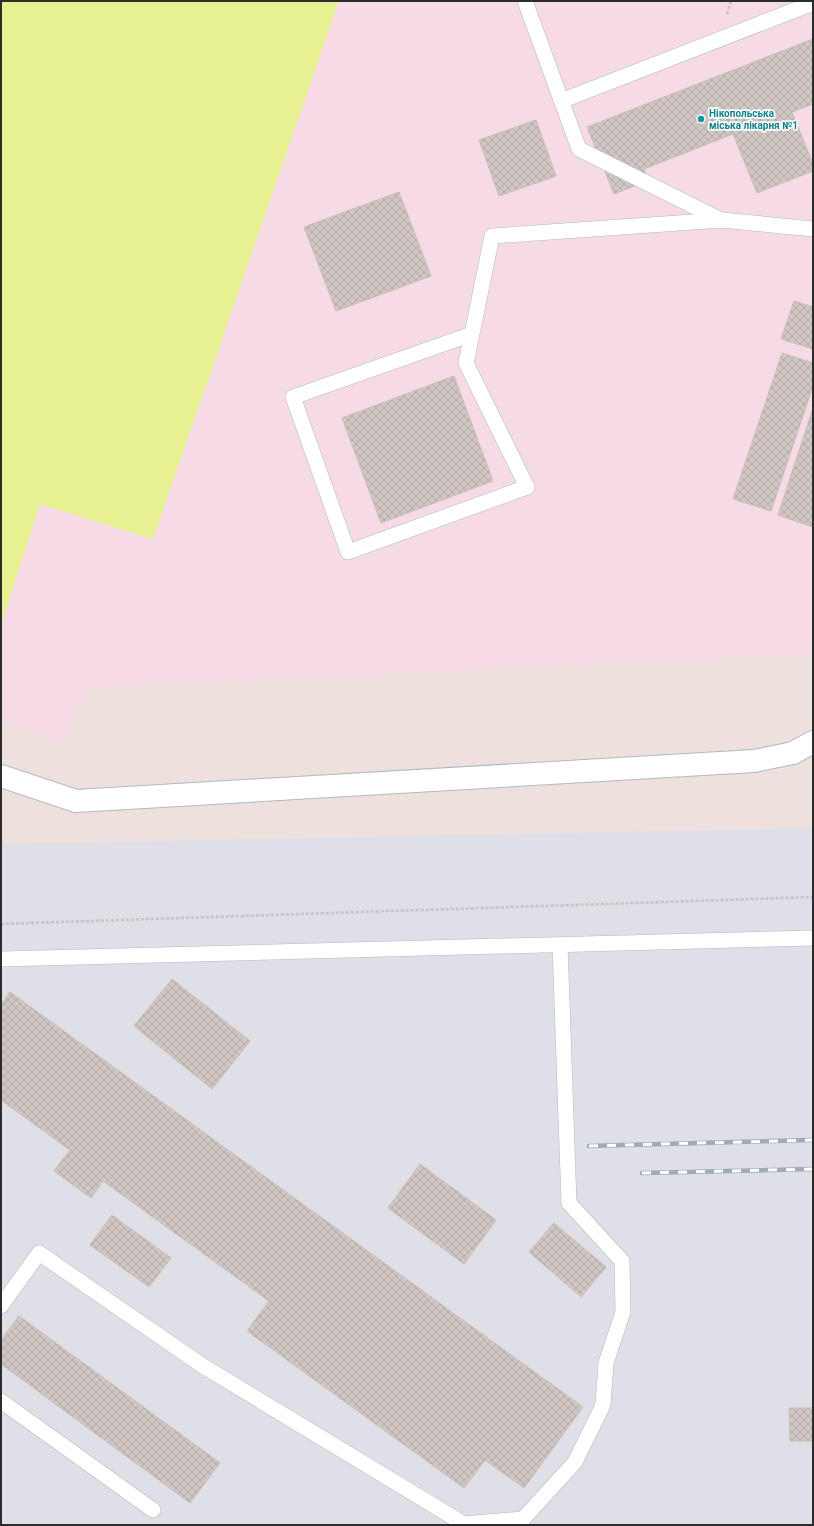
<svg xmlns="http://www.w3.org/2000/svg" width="814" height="1526" viewBox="0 0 814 1526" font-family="Roboto,sans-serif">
  <defs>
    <pattern id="building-cross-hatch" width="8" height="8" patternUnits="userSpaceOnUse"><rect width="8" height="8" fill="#d0c6c2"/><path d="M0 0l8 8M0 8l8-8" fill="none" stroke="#b3aaa7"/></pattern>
  </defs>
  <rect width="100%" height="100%" fill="#eee1dd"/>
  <path fill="#dedfe7" d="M813,828V1525H1V844Z"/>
  <path fill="#f6dae5" d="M339,1H813L812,654L86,688L63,742L1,720V625L40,504L153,539Z"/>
  <path fill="#e8f191" d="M1,1H339L153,539L40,504L1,625Z"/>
  <g fill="url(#building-cross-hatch)" stroke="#cabdb7">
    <path d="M813,39V104L792,112L813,164V171L757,193L733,134L644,169L648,181L614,194L587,127Z"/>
    <path d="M536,120L556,176L499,196L479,140Z"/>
    <path d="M399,192L431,276L336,311L304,227Z"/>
    <path d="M794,301L813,307V349L781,339Z"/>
    <path d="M782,353L813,363V386L771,511L733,499Z"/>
    <path d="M454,376L493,481L381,523L342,418Z"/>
    <path d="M813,408V527L778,515Z"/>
    <path d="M172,979L250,1041L212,1089L134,1026Z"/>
    <path d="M10,992L583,1407L524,1488L485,1460L464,1488L247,1331L269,1301L103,1181L91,1198L54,1171L70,1150L1,1100V1005Z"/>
    <path d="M420,1164L496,1220L464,1264L388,1208Z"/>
    <path d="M112,1215L171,1258L149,1287L90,1245Z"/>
    <path d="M554,1223L606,1267L581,1297L529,1252Z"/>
    <path d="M19,1316L220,1463L190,1503L1,1364V1340Z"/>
    <path d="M789,1408H813V1441H790Z"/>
  </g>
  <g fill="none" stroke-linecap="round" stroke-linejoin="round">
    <g stroke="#b1b9c0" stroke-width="16">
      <g id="lane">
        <path d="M525,1L579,149L721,220"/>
        <path d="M561,101L813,3"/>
        <path d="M472,334L293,397L348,552L527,487L466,363L492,236L722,220L813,229"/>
        <path d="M1,959L813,938"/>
        <path d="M1,1306L39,1253L203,1366L464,1524L523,1519L575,1462L603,1405L606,1363L623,1312L622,1261L569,1203L560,945"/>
        <path d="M1,1401L153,1510"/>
      </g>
    </g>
    <g stroke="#b1b9c0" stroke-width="24">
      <path id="street" d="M1,776L76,801L754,761L793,753L813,742"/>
    </g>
    <g stroke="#c4c4c4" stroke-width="2.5" stroke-dasharray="3 2" stroke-linecap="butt">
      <path d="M727,14L731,1"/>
      <path d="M1,924L813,897"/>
    </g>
    <use href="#lane" stroke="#fff" stroke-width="15"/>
    <use href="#street" stroke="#fff" stroke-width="22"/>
    <g stroke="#9fabb8" stroke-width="4.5">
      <g id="rail">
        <path d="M589,1146L813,1140"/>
        <path d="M642,1173L813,1169"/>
      </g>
    </g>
    <use href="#rail" stroke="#fff" stroke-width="3" stroke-dasharray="9" stroke-linecap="butt"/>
  </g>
  <circle fill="#0f9aa8" stroke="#fff" stroke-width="1.5" cx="701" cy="119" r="4"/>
  <g text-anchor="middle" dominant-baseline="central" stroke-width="3.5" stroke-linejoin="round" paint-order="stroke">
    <g font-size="10" font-weight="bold" fill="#0d838f" stroke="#fff" text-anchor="start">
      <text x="709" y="113">Нікопольська<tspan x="709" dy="12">міська лікарня №1</tspan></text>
    </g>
  </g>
  <rect width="814" height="1526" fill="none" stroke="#2c2c2c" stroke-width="4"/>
</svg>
